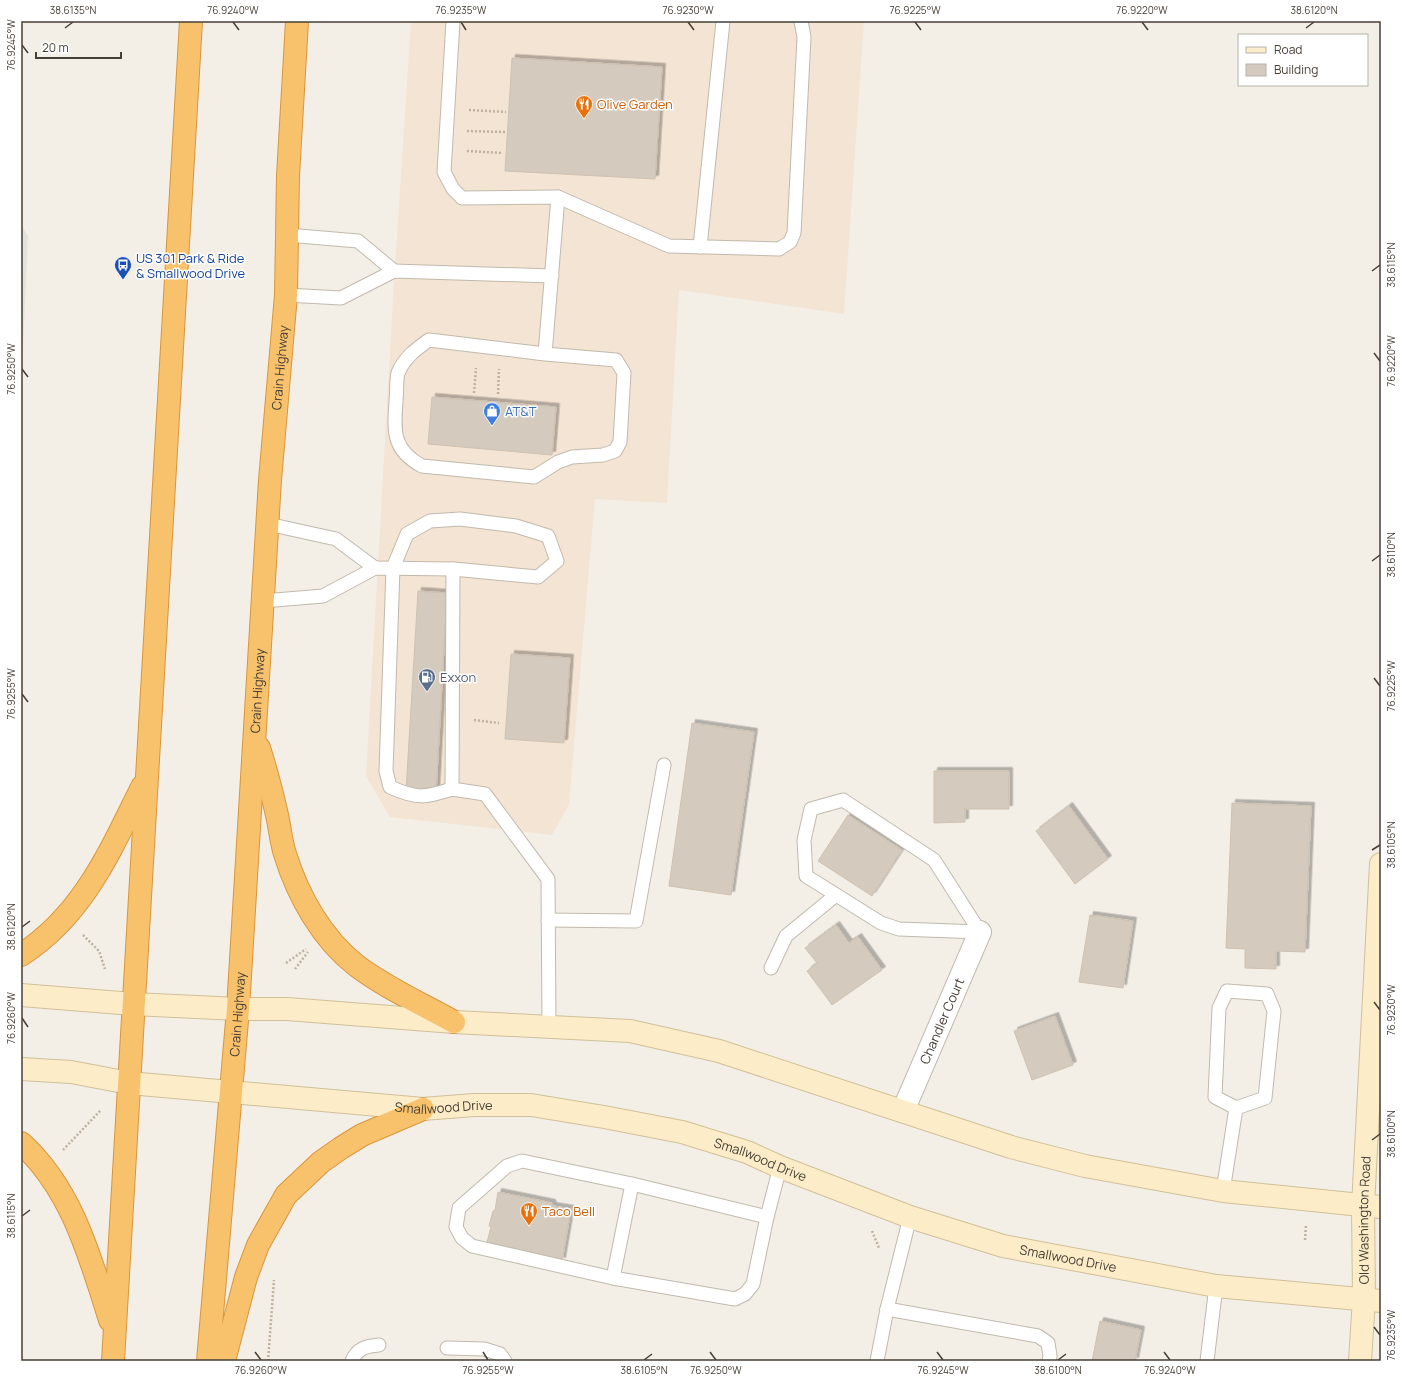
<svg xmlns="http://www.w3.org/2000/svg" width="1402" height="1382" viewBox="0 0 1402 1382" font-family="Manrope,sans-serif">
  <defs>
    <filter id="shadow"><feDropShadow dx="3.5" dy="-3.5" stdDeviation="0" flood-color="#0004"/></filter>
  </defs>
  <rect width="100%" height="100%" fill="#f3efe7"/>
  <path fill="#f4e4d3" d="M411,21H864L844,314L679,290L667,503L595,499L569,804L552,835L390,817L366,776L393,298Z"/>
  <path fill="#e4e2df" d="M21,225L28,236L21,393Z"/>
  <g fill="#d4cabd" stroke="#cfc1b1" filter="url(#shadow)">
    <path d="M512,58L662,67L655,179L505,171Z"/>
    <path d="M432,397L556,407L552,455L428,444Z"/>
    <path d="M418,591L447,593L436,793L406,791Z"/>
    <path d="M511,654L570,658L564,743L505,739Z"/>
    <path d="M692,723L754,732L731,895L669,886Z"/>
    <path d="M934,771H1009V809H965V822L934,823Z"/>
    <path d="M1232,803L1311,806L1305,952L1276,951V969L1245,968V949L1226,948Z"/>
    <path d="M1069,806L1108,859L1075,884L1036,831Z"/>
    <path d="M848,815L902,850L872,896L818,861Z"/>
    <path d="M1090,915L1133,921L1123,988L1079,982Z"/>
    <path d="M836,925L849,943L858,937L882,970L832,1005L807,971L817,963L805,948Z"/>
    <path d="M1055,1016L1073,1065L1032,1080L1014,1031Z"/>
    <path d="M498,1192L552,1203L553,1206L571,1209L562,1261L515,1251L512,1248L487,1242L491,1227L489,1226L493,1211L495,1210Z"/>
    <path d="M1100,1321L1141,1330L1135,1361H1092Z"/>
  </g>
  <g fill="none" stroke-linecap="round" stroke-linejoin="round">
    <g stroke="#c1b9ad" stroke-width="15">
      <g id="lane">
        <path d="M453,21L444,172L453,189L462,198L558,197L669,246L779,249L790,242L794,233L804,37L801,21"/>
        <path d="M287,235L358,241L394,271"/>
        <path d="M700,247L723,21"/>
        <path d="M286,295L341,298L394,271L552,276"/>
        <path d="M545,354L429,340C416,349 404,358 398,373C396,381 397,392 396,401C394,431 392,450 422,466L534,477L558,462L572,457L603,455L615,451L620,442L624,373L616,360L545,354L558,197"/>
        <path d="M268,524L336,539L375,568"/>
        <path d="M263,601L323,596L375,568L453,569L452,789L485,794L548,879L549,1027"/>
        <path d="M452,789C424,798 417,799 390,787L386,771L393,568L407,534L430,521L460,519L516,526L548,536L557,561L538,577L453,569"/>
        <path d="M843,800L934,860L980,932L899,929L881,923L806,876L804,840L811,809Z"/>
        <path d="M548,920L636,921L664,765"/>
        <path d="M771,968L786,936L836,895"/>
        <path d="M632,1184L613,1278L735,1299L745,1294L753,1284L767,1217L780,1167"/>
        <path d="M1223,1191L1236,1108L1215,1097L1219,1008L1227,991L1267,994L1274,1011L1265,1098L1236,1108"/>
        <path d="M613,1278L472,1246L462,1238L456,1227L459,1208L507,1166L522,1161L632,1184L767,1217"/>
        <path d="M887,1309L1038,1336L1048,1343L1050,1356L1049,1361"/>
        <path d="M447,1348L484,1349L500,1354L505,1361"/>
        <path d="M352,1361C357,1348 367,1346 379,1345"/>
        <path d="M877,1361L887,1309L910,1217"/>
        <path d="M1207,1361L1216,1286"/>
      </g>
    </g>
    <g stroke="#c1b9ad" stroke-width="24">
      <g id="street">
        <path id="s1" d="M903,1111L980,932"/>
      </g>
    </g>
    <g stroke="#d1bf98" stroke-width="24">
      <g id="secondary">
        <path d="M21,995L133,1004L238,1009H287L454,1022L630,1031L719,1051L1011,1147L1085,1166L1223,1191L1381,1207"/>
        <path id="s2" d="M21,1069L71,1072L129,1083L423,1109L474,1105H531L604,1117L682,1132L747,1152L780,1167L910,1217L1003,1246L1216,1286L1381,1301"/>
        <path id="s3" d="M1360,1361L1364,1299L1363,1206L1381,864"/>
      </g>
    </g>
    <g stroke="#d7963d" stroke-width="24">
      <g id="highway">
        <path d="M259,748C266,770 272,792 277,815C280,828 281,842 285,854C298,896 322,939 357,966C386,988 422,1004 454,1022"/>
        <path d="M21,955C84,914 110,851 142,787"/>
        <path d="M21,1143C72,1189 90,1257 110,1320"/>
        <path d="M113,1361L191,21"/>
        <path id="s4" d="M208,1361L238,1009L270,480L286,295L288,176L297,21"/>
        <path d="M224,1361L246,1277L258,1245L286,1195L321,1162L341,1148L362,1135L423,1109"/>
      </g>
    </g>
    <g stroke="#bfb19c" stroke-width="2.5" stroke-dasharray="2 2" stroke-linecap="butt">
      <path d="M469,110L506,112"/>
      <path d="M467,131L505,132"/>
      <path d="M467,151L502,153"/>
      <path d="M474,393L476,368"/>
      <path d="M498,394L499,369"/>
      <path d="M474,720L499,723"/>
      <path d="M83,935L99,951L105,969"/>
      <path d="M286,963L306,949"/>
      <path d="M295,969L308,952"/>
      <path d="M63,1150L101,1110"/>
      <path d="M872,1231L879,1248"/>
      <path d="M1305,1240L1306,1225"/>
      <path d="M268,1361L274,1280"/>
    </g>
    <use href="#lane" stroke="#fff" stroke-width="13"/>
    <use href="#street" stroke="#fff" stroke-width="22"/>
    <use href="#secondary" stroke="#fcedc8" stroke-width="22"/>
    <use href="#highway" stroke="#f8c26d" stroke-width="22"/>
  </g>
  <path fill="none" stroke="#463f36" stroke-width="1.5" d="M233,22L239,30M461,22L466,30M688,22L694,30M915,22L921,30M1142,22L1148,30M65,28L73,22M1306,28L1314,22M22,45L28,53M1372,271L1380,265M1374,353L1380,361M22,369L28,377M1372,561L1380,555M1374,678L1380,686M22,694L28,702M1372,850L1380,845M22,927L30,921M1374,1002L1380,1010M22,1018L28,1027M1372,1140L1380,1134M22,1216L30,1210M1374,1327L1380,1335M255,1352L261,1360M483,1352L488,1360M710,1352L716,1360M937,1352L943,1360M1164,1352L1170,1360M644,1360L652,1354M1058,1360L1066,1354"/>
  <defs>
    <g id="restaurant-pin" transform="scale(0.9)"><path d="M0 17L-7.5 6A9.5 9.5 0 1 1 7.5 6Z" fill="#e8710a" stroke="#fff"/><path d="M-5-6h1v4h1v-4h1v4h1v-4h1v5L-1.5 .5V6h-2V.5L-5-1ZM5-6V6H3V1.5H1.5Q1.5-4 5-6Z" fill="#fff"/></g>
    <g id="bus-pin" transform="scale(0.9)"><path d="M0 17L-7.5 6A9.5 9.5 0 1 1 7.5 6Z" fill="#1a4fb4" stroke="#fff"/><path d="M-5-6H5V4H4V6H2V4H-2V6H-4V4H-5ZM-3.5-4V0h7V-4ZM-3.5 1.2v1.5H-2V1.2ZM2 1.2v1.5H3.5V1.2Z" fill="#fff"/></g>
    <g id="shop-pin" transform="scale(0.9)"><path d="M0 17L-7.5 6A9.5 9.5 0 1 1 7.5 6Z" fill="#3f7fe0" stroke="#fff"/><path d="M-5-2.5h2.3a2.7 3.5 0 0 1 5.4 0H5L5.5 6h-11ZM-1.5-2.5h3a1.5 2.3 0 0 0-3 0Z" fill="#fff"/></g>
    <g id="fuel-pin" transform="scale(0.9)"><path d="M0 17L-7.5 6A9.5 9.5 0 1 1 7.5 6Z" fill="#5c6f8a" stroke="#fff"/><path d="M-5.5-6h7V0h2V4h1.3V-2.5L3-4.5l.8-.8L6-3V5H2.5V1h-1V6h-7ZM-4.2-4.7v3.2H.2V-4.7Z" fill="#fff"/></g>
  </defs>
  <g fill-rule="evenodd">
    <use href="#restaurant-pin" x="584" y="104"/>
    <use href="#bus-pin" x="123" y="265"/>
    <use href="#shop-pin" x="492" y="411"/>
    <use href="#fuel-pin" x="427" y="677"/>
    <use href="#restaurant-pin" x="529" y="1211"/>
  </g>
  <g text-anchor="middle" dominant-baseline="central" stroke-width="3" stroke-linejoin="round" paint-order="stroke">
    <g font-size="13" fill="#c56008" stroke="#fff" text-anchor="start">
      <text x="597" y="104">Olive Garden</text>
      <text x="542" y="1211">Taco Bell</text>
    </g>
    <g font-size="13" fill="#164399" stroke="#fff" text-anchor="start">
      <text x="136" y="258">US 301 Park &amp; Ride<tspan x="136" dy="15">&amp; Smallwood Drive</tspan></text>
    </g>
    <g font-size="13" fill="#463f36" stroke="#fff">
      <text stroke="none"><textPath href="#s4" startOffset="996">Crain Highway</textPath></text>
      <text stroke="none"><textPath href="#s4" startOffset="672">Crain Highway</textPath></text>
      <text stroke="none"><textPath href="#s4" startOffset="348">Crain Highway</textPath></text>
      <text stroke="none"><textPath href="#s1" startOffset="98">Chandler Court</textPath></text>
      <text stroke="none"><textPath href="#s2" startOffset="425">Smallwood Drive</textPath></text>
      <text stroke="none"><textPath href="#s2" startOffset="749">Smallwood Drive</textPath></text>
      <text stroke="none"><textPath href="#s3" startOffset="141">Old Washington Road</textPath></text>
      <text stroke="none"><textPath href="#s2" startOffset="1073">Smallwood Drive</textPath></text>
    </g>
    <g font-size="13" fill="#366cbe" stroke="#fff" text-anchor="start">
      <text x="505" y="411">AT&amp;T</text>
    </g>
    <g font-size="13" fill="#4e5e75" stroke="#fff" text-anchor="start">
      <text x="440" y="677">Exxon</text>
    </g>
  </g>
  <rect width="1402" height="1382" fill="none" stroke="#ffffff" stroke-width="44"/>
  <rect x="1238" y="34" width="130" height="52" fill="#ffffff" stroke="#b5b2af"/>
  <rect x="1246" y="47" width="20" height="6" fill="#fcedc8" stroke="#b5b2af"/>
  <text x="1274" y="54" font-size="12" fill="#463f36">Road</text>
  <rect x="1246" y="64" width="20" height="12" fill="#d4cabd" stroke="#b5b2af"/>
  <text x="1274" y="74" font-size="12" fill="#463f36">Building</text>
  <path d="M36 52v6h85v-6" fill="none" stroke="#463f36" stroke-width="2"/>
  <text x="42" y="52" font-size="12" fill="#463f36" stroke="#ffffff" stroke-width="3" paint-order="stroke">20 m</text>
  <rect x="22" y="22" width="1358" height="1338" fill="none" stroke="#463f36" stroke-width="1.5"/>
  <g font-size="10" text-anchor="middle" fill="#463f36">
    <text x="73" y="14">38.6135°N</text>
    <text x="233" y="14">76.9240°W</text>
    <text x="461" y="14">76.9235°W</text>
    <text x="688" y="14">76.9230°W</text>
    <text x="915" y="14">76.9225°W</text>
    <text x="1142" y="14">76.9220°W</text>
    <text x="1314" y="14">38.6120°N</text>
    <text transform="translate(11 45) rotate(-90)" y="4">76.9245°W</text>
    <text transform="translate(1391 265) rotate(-90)" y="4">38.6115°N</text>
    <text transform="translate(1391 361) rotate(-90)" y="4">76.9220°W</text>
    <text transform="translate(11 369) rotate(-90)" y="4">76.9250°W</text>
    <text transform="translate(1391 555) rotate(-90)" y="4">38.6110°N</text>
    <text transform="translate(1391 686) rotate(-90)" y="4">76.9225°W</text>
    <text transform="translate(11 694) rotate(-90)" y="4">76.9255°W</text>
    <text transform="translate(1391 845) rotate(-90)" y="4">38.6105°N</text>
    <text transform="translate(11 927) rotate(-90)" y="4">38.6120°N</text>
    <text transform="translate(1391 1010) rotate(-90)" y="4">76.9230°W</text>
    <text transform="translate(11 1018) rotate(-90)" y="4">76.9260°W</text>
    <text transform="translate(1391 1134) rotate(-90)" y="4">38.6100°N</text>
    <text transform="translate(11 1216) rotate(-90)" y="4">38.6115°N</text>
    <text transform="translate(1391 1335) rotate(-90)" y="4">76.9235°W</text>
    <text x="261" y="1374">76.9260°W</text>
    <text x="488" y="1374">76.9255°W</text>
    <text x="644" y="1374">38.6105°N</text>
    <text x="716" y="1374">76.9250°W</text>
    <text x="943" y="1374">76.9245°W</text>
    <text x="1058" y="1374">38.6100°N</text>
    <text x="1170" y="1374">76.9240°W</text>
  </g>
</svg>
